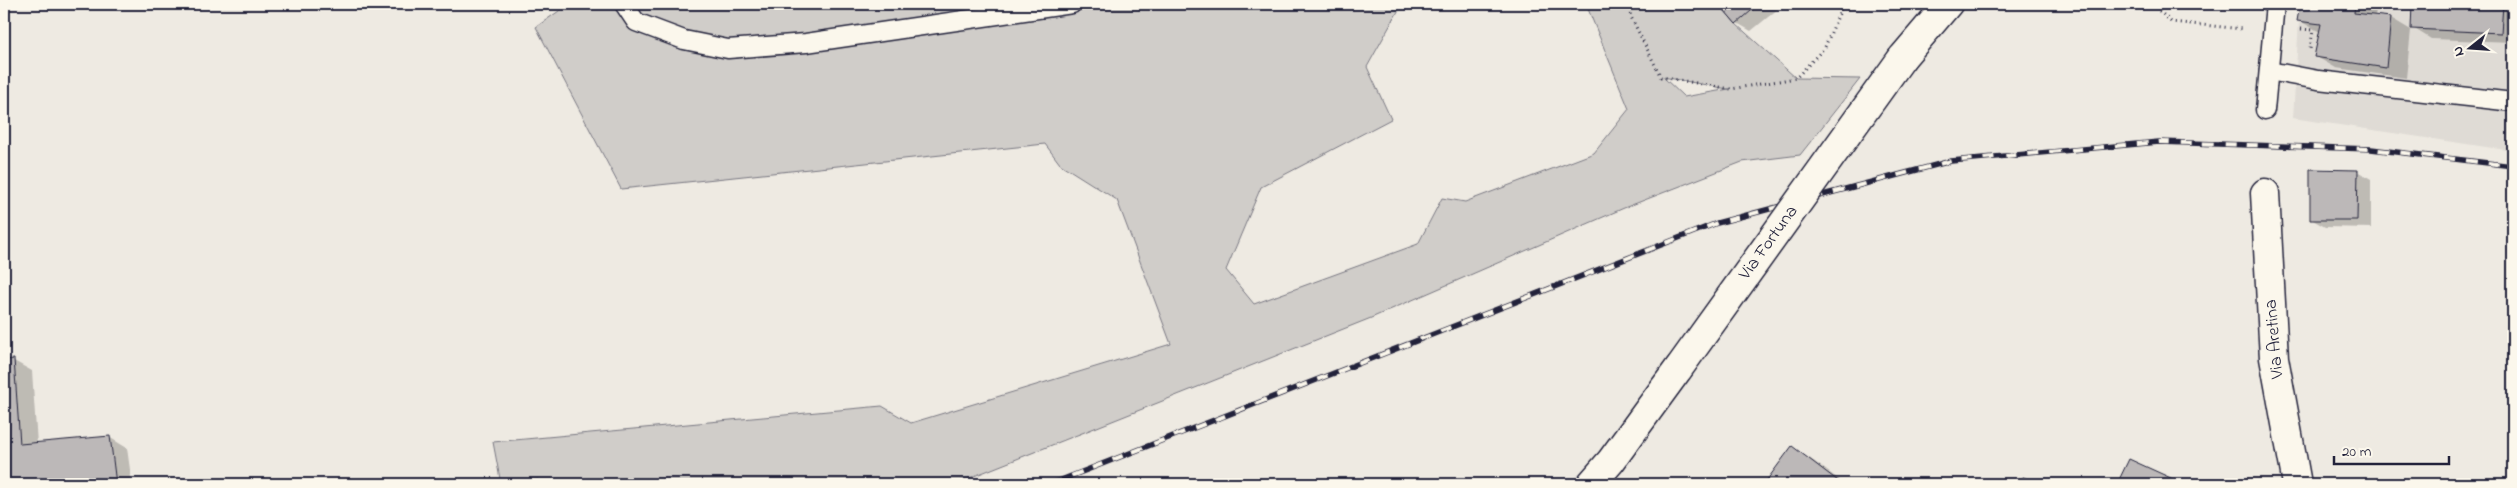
<svg xmlns="http://www.w3.org/2000/svg" width="2517" height="488" viewBox="0 0 2517 488" font-family="'Indie Flower',sans-serif">
  <rect width="100%" height="100%" fill="#eeeae2"/>
  <filter id="ink" filterUnits="userSpaceOnUse"><feTurbulence type="fractalNoise" baseFrequency=".02" numOctaves="2"/><feDisplacementMap in="SourceGraphic" scale="10" xChannelSelector="R" yChannelSelector="G"/><feConvolveMatrix kernelMatrix="1 2 1 2 8 2 1 2 1" color-interpolation-filters="sRGB"/></filter>
  <g filter="url(#ink)">
    <path fill="#dfdbd5" d="M2300,4H2513V151L2293,118Z"/>
    <path fill="#d0cdc9" stroke="#797882" fill-rule="evenodd" d="M569,4H1402L1367,67L1391,119L1261,187L1226,270L1254,304L1418,244L1442,198L1465,202L1594,153L1629,109L1586,4H1719L1736,24L1796,78L1860,79L1800,155L1742,162L1624,208L1371,318L954,484H540L538,479L501,484L493,442L882,406L911,423L1171,344L1117,200L1060,164L1045,144L621,189L536,27ZM1663,77L1728,89H1729L1684,97Z"/>
    <g fill="#0003">
      <path d="M1721,4H1784L1751,31L1737,23Z"/>
      <path d="M2301,4H2377L2375,16L2391,18L2411,30L2406,78L2336,68L2315,56L2320,32L2298,20Z"/>
      <path d="M2414,4H2513V42L2431,39L2413,28Z"/>
      <path d="M2357,171L2371,179V228L2325,227L2311,219Z"/>
      <path d="M4,361H14L32,371L37,444L109,437L127,448L132,484H4Z"/>
      <path d="M1792,448L1812,460L1845,484H1765Z"/>
      <path d="M2129,460L2181,484H2118Z"/>
    </g>
    <g fill="#bcb8b8" stroke="#22223b">
      <path d="M1719,4H1759L1736,24Z"/>
      <path d="M2300,4H2355L2354,13L2391,17L2386,68L2314,57L2321,24L2297,21Z"/>
      <path d="M2412,4H2503L2501,33L2411,29Z"/>
      <path d="M2310,169L2358,170L2357,220H2310Z"/>
      <path d="M14,359L20,444L110,436L116,484L4,483V360Z"/>
      <path d="M1792,446L1842,484H1764Z"/>
      <path d="M2129,459L2184,484H2117Z"/>
      <path d="M2023,477L2040,484H2019Z"/>
    </g>
    <g fill="none" stroke-linecap="round" stroke-linejoin="round">
      <g stroke="#22223b" stroke-width="21">
        <g id="lane">
          <path d="M624,4L636,22L684,40L728,49L806,43L1072,4"/>
          <path d="M2269,71L2318,80L2513,102"/>
          <path d="M2265,110L2275,4"/>
        </g>
      </g>
      <g stroke="#22223b" stroke-width="31">
        <path id="street" d="M2265,193L2274,358L2297,484"/>
      </g>
      <g stroke="#22223b" stroke-width="31">
        <g id="secondary">
          <path d="M1902,58L1948,4"/>
          <path d="M1591,484L1611,461L1679,368"/>
        </g>
      </g>
      <g stroke="#22223b" stroke-width="3" stroke-dasharray="1 4" stroke-linecap="butt">
        <path d="M1628,4L1631,17L1661,77L1731,89L1796,78L1825,47L1843,4"/>
        <path d="M2152,4L2171,22L2243,29"/>
        <path d="M2301,29L2313,30L2310,49"/>
      </g>
      <use href="#lane" stroke="#fbf7ec" stroke-width="18"/>
      <use href="#street" stroke="#fbf7ec" stroke-width="28"/>
      <use href="#secondary" stroke="#fbf7ec" stroke-width="28"/>
      <g stroke="#22223b" stroke-width="5.5">
        <path id="rail" d="M1051,484L1717,223L1951,161L2159,142L2371,149L2513,166"/>
      </g>
      <use href="#rail" stroke="#fbf7ec" stroke-width="4" stroke-dasharray="11" stroke-linecap="butt"/>
      <g stroke="#22223b" stroke-width="31" stroke-linecap="butt">
        <path id="secondary-bridge" d="M1679,368L1902,58"/>
      </g>
      <use href="#secondary-bridge" stroke="#fbf7ec" stroke-width="28"/>
    </g>
  </g>
  <g text-anchor="middle" dominant-baseline="central" stroke-width="5" stroke-linejoin="round" paint-order="stroke">
    <g font-size="18" fill="#22223b" stroke="#fbf7ec">
      <text transform="translate(1769 243) rotate(-54)">Via Fortuna</text>
      <text transform="translate(2275 339) rotate(-95)">Via Aretina</text>
    </g>
  </g>
  <rect width="2517" height="488" fill="none" stroke="#fbf7ec" stroke-width="20"/>
  <rect x="10" y="10" width="2497" height="468" fill="none" stroke="#22223b" stroke-width="2" filter="url(#ink)"/>
  <g transform="translate(2470 48) rotate(253)" stroke="#fbf7ec" stroke-width="4" paint-order="stroke">
  <path d="M0-4L9 19L0 12L-9 19Z" fill="#22223b"/>
  <text y="-8" font-size="14" font-weight="bold" text-anchor="middle" fill="#22223b">N</text>
  </g>
  <path d="M2334 456v8h115v-8" fill="none" stroke="#22223b" stroke-width="2.5"/>
  <text x="2342" y="456" font-size="15" fill="#22223b" stroke="#fbf7ec" stroke-width="4" paint-order="stroke">20 m</text>
</svg>
